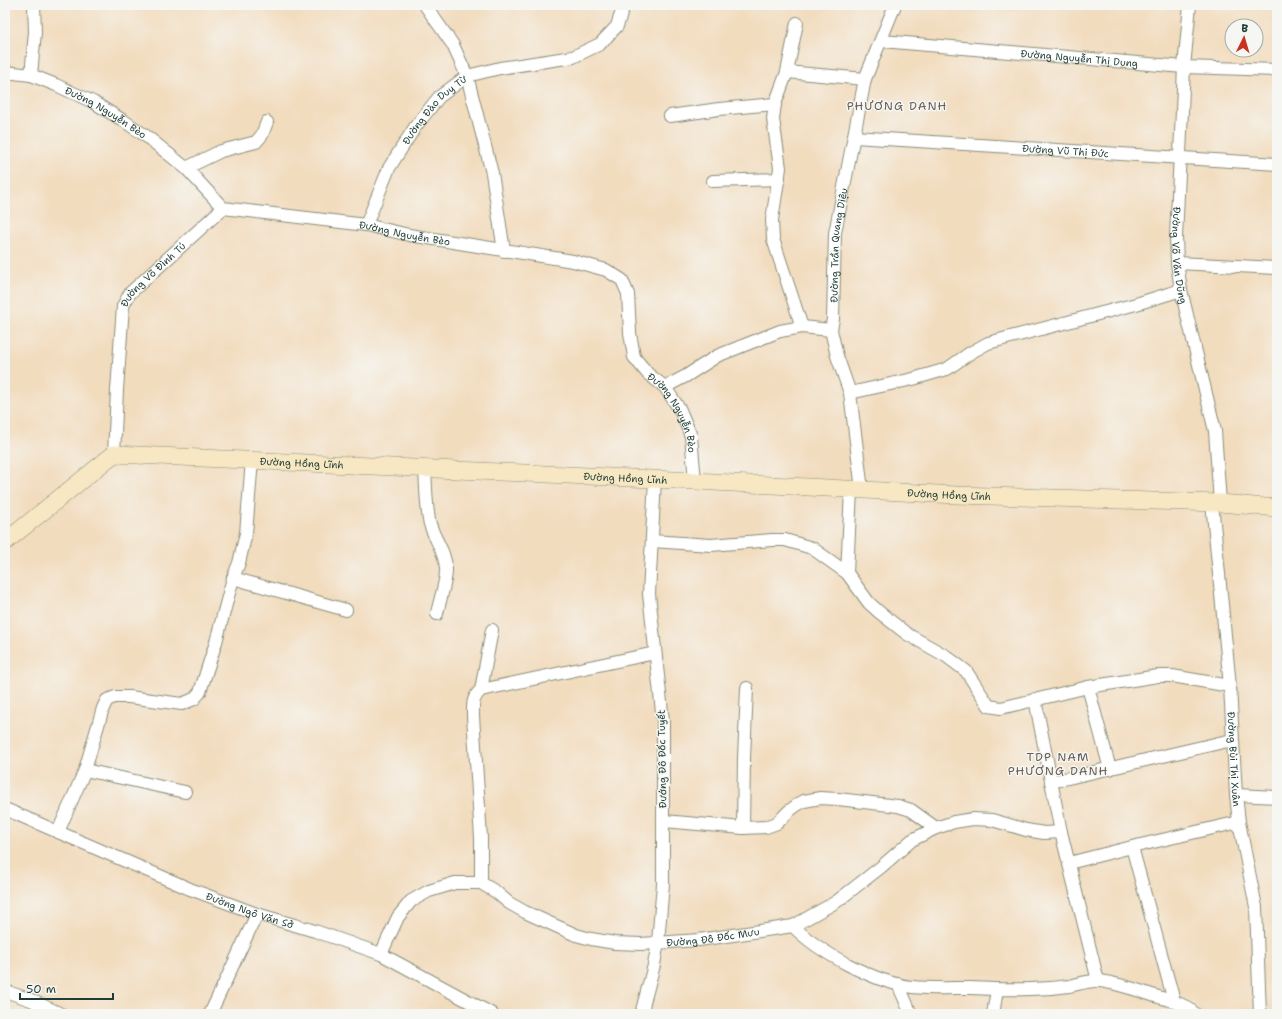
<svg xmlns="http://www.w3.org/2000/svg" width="1282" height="1019" viewBox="0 0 1282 1019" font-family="'Shantell Sans',sans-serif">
  <rect width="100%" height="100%" fill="#f6f6f2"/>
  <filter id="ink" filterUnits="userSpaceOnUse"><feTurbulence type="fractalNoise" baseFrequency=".025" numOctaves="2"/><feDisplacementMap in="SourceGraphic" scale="8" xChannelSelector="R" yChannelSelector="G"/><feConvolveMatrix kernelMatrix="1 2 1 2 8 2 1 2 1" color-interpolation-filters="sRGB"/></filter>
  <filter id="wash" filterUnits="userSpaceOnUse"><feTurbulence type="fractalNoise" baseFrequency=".012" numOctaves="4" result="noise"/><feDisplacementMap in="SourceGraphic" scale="16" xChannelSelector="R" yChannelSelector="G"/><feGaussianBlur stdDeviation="0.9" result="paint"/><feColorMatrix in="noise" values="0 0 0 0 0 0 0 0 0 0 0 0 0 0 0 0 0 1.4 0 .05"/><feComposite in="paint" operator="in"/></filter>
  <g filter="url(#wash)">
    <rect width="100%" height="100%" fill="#f2dcbe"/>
  </g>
  <g filter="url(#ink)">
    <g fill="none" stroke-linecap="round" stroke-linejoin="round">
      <g stroke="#888c79" stroke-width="14">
        <g id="street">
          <path d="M425,5L453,45L467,76L492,173L504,251"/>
          <path id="s1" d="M1190,5L1184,67L1182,111L1176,237L1177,263L1181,290L1215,431L1220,503"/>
          <path d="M797,23L787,72L775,104L773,119L780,168L772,220L773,239L802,327"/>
          <path id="s2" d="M882,41L1184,67L1277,70"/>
          <path id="s3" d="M5,72L31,75L56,85L93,102L124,121L146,136L186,168L223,208L366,225L409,235L573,261L606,270L622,280L628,294L630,333L634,357L648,374L665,387L680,410L691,436L695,481"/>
          <path d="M787,72L865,79"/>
          <path d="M31,75L35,32L34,5"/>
          <path d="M670,116L719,109L775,104"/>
          <path id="s4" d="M854,137L1277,164"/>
          <path d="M186,168L221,151L256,142L262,135L267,122"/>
          <path d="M713,181L779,179"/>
          <path id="s5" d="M366,225L389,168L415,127L439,97L467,76L500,68L573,57L600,44L617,26L624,5"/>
          <path d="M1177,263L1277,268"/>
          <path d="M665,387L686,376L717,356L780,331L802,327L831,330"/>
          <path d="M850,393L913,379L947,369L970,353L988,343L1136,304L1181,290"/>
          <path id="s6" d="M114,454L117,390L123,306L130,293L223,208"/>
          <path d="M425,468C426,485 426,503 429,520C432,537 446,551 446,569C447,580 439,602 437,614"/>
          <path id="s7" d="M862,490L850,393L837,356L831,330L833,319L835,233L865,79L895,5"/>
          <path id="s8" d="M1212,503L1230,686L1236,795L1239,822L1256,907L1260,1014"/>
          <path d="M652,541L711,545L772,540H785L812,548L847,573L869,603L879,612L907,634L946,656L966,671L989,706L1001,708L1088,687L1158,676H1172L1230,686"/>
          <path d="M847,573L851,490"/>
          <path d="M233,578L346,610"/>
          <path d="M1088,687L1110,769"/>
          <path d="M481,690L492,630"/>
          <path d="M1035,699L1061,832L1098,981"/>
          <path d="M85,770L185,792"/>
          <path d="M1051,782L1232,740"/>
          <path d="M1236,795L1277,797"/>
          <path id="s9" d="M5,809L190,889L257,914L315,931L381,954L492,1014"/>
          <path d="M664,821L743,828L766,827L777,823L789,811L797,805L804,801L820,798L838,799L898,806L911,810L936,828"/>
          <path d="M743,828L744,758L747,688"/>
          <path d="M58,832L85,770L103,708L107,700L115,697H129L182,704L194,699L200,692L216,642L233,578L239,563L246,533L252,460"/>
          <path d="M1132,847L1174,1001"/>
          <path d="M1069,863L1132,847L1239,822"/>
          <path d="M481,883V838L473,716C473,704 472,698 481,690L655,653"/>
          <path d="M793,926C818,952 876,983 912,987C931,989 951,988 970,988C990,989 1010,990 1030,989C1043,989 1056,988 1069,986C1079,984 1089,980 1099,981C1118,983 1137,990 1155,996C1169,1000 1184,1003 1195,1014"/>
          <path id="s10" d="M381,954L398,917L411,901L429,891L455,883H481L496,892L509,903L525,912L576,935L591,939L615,943L641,944L699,940L793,926L836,902L881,867L912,840L936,828L954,822L973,819L992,820L1026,830L1044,833L1061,832"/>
          <path d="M898,984L911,1014"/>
          <path d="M5,991L31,1000L61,1014"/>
          <path d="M210,1014L257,914"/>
          <path d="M641,1014L654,965L658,942L663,884V721L649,594L655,479"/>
          <path d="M993,1014L997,990"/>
        </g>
      </g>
      <g stroke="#888c79" stroke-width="18">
        <g id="secondary">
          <path id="s11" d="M5,542L114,454L695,481L956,495L1220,503L1277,508"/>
        </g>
      </g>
      <use href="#street" stroke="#fff" stroke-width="12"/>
      <use href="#secondary" stroke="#f7e8c3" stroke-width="17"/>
    </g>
  </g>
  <g text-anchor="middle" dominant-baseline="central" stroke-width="3" stroke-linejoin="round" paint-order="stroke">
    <g font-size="10" fill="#1f3d34" stroke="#f6f6f2">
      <text stroke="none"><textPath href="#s2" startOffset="198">Đường Nguyễn Thị Dung</textPath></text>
      <text stroke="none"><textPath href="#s5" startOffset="136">Đường Đào Duy Từ</textPath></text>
      <text stroke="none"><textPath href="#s3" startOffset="110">Đường Nguyễn Bèo</textPath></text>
      <text stroke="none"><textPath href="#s4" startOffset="212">Đường Vũ Thị Đức</textPath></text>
      <text stroke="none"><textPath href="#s3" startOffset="446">Đường Nguyễn Bèo</textPath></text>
      <text stroke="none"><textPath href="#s7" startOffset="249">Đường Trần Quang Diệu</textPath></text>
      <text stroke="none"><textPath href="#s1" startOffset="251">Đường Võ Văn Dũng</textPath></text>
      <text stroke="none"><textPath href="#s6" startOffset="192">Đường Võ Đình Tú</textPath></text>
      <text stroke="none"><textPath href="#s3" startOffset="818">Đường Nguyễn Bèo</textPath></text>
      <text stroke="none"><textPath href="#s11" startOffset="328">Đường Hồng Lĩnh</textPath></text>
      <text stroke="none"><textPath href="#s11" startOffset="652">Đường Hồng Lĩnh</textPath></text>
      <text stroke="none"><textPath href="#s11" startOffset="976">Đường Hồng Lĩnh</textPath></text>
      <text transform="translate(662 759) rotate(-91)">Đướng Đô Đốc Tuyết</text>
      <text stroke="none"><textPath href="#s8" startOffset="257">Đường Bùi Thị Xuân</textPath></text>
      <text stroke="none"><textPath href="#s9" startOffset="265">Đường Ngô Văn Sở</textPath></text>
      <text stroke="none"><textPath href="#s10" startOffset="382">Đường Đô Đốc Mưu</textPath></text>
    </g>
    <g font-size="12" letter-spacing="1" fill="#675c56" stroke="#f6f6f2">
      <text x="897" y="106">PHƯƠNG DANH</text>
      <text x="1058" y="757">TDP NAM<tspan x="1058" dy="14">PHƯƠNG DANH</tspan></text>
    </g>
  </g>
  <rect width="1282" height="1019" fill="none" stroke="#f6f6f2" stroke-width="20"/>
  <g transform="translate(1244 38) rotate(5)"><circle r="19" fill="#f6f6f2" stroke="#a0aca6"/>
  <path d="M0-3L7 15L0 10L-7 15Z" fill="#c8321e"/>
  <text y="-6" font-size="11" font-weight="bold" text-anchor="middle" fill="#1f3d34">B</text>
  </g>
  <path d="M20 993v6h93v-6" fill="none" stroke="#1f3d34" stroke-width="2"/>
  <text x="26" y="993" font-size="12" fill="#1f3d34" stroke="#f6f6f2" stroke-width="3" paint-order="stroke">50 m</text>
</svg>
